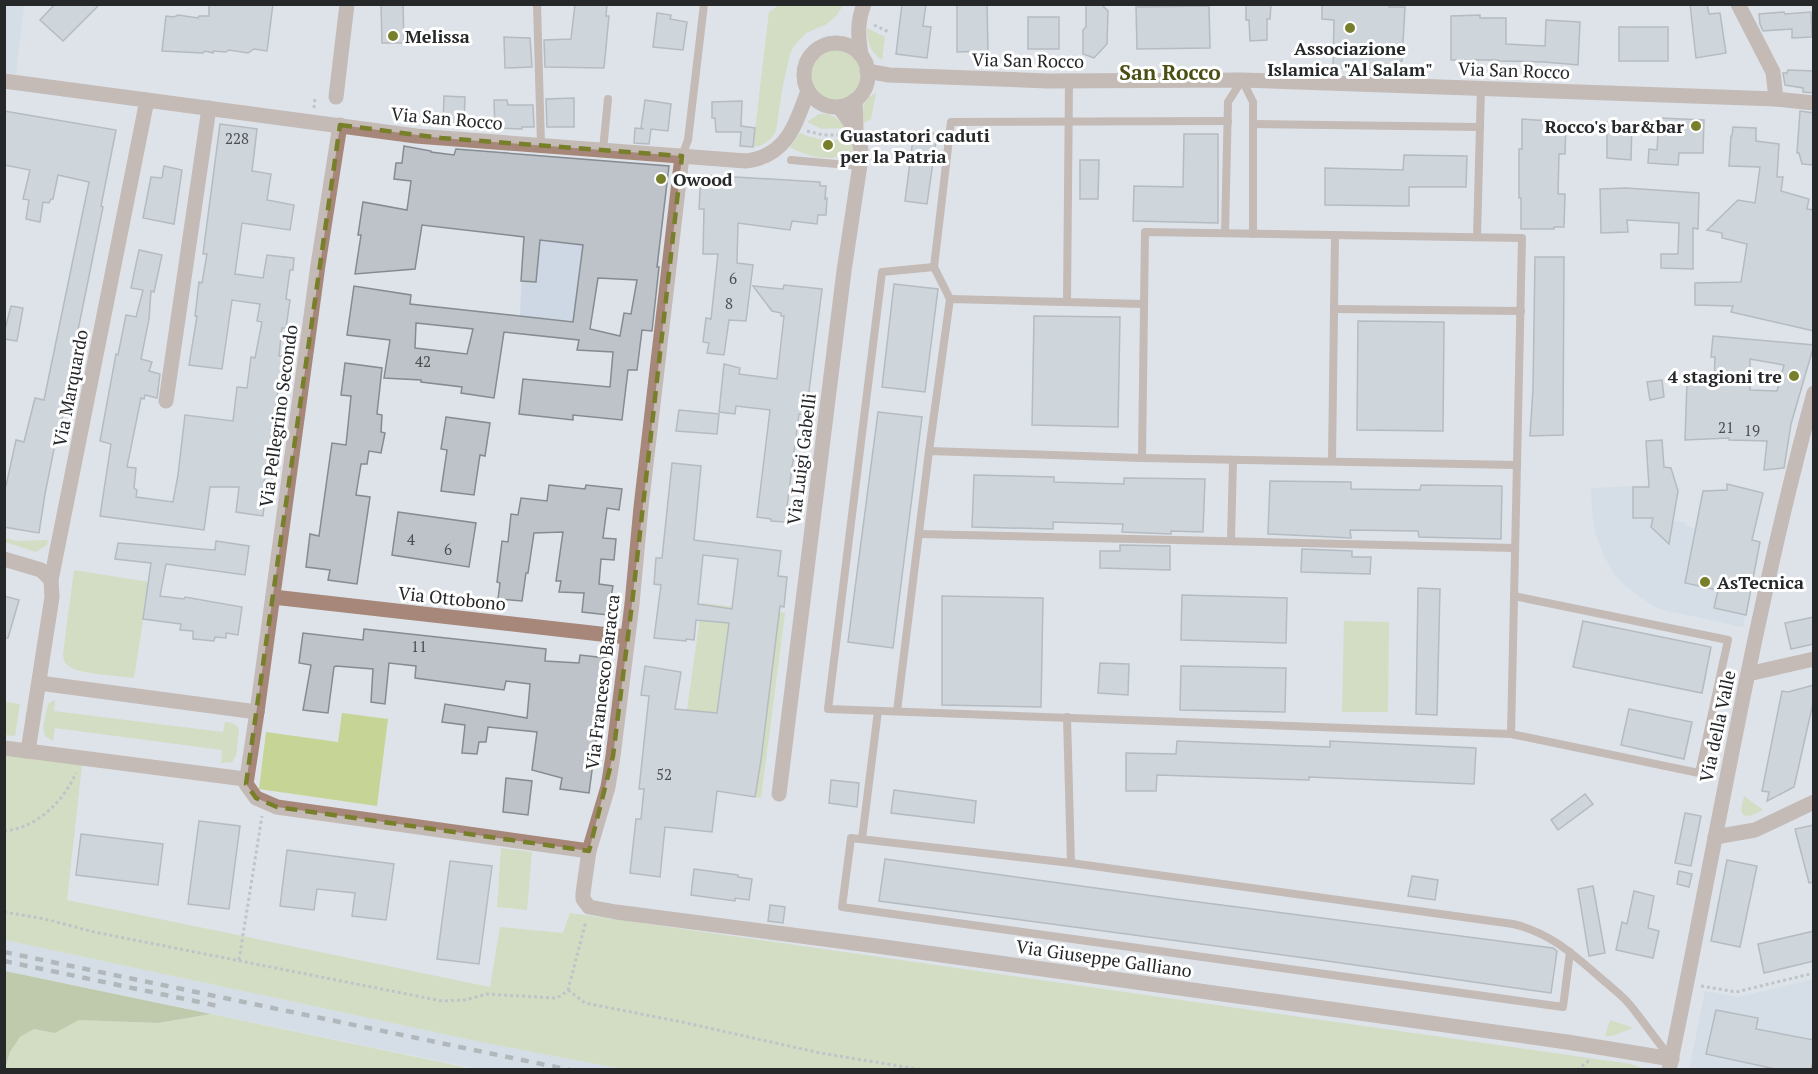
<svg xmlns="http://www.w3.org/2000/svg" width="1818" height="1074" viewBox="0 0 1818 1074" font-family="'PT Serif',serif">
  <rect width="100%" height="100%" fill="#dde3e9"/>
  <g fill="#cdd8e4">
    <path d="M5,4L24,5L16,74L5,73Z"/>
    <path d="M534,155L669,166L659,254V267L600,260L588,342L519,334L524,237Z"/>
    <path d="M1659,485L1679,489L1673,520L1686,523L1685,526L1760,542L1743,627L1667,611L1653,606L1624,585L1614,574L1604,556L1595,533L1592,511L1591,488Z"/>
    <path d="M5,940L486,1043L622,1069H478L5,971Z"/>
    <path d="M1813,979V1069L1689,1070L1705,991L1738,997Z"/>
  </g>
  <g fill="#c6d496">
    <path d="M779,5H843L837,15L827,24L806,33L794,46L790,54L782,90L776,131C771,140 764,146 753,147L769,12Z"/>
    <path d="M867,28L885,37L882,60C870,52 867,42 867,28Z"/>
    <circle cx="836" cy="75" r="28"/>
    <path d="M876,93L871,119L860,125C862,111 862,100 876,93Z"/>
    <path d="M819,114C831,113 839,118 845,128L822,129L807,122Z"/>
    <path d="M800,133C815,140 831,142 847,138L849,144L869,141L864,143L865,157L850,153L832,158L815,157L797,151L790,147Z"/>
    <path d="M4,538L16,541L48,540L47,545L36,552L5,542Z"/>
    <path d="M74,570L149,582L134,678C119,676 81,674 70,667C64,663 64,660 63,654Z"/>
    <path d="M702,603L785,613L761,798L717,791L687,710Z"/>
    <path d="M1344,621L1389,622L1388,712H1342Z"/>
    <path d="M55,700L54,711L223,732L225,722C231,722 236,724 239,729L236,756L232,762L221,763L222,750L55,728L53,741L45,736L43,727L48,704Z"/>
    <path d="M5,702L20,704L15,736L5,735Z"/>
    <path d="M342,713L388,719L377,806L259,789L266,732L338,742Z"/>
    <path d="M5,755L82,765L67,900L490,987L500,927L563,933L570,913L1631,1064L1645,1069H622L486,1043L5,940Z"/>
    <path d="M1744,796L1763,810L1750,816L1743,815L1741,810Z"/>
    <path d="M501,848L532,852L527,910L497,907Z"/>
    <path d="M211,1014L464,1067L459,1070H5L10,1052L20,1037L34,1029L55,1033L79,1020L158,1023Z"/>
    <path d="M1610,1020L1633,1028L1612,1036H1605Z"/>
  </g>
  <path fill="#9cab63" d="M5,971L211,1014L158,1023L79,1020L55,1033L34,1029L20,1037L10,1052L5,1069Z"/>
  <g fill="#bdc3c9" stroke="#858b90" stroke-width="1.5" fill-rule="evenodd">
    <path d="M55,4H100L63,41L40,20Z"/>
    <path d="M209,4H273L267,51L254,49L248,53L229,50L226,52L213,51V53L205,51L203,53L162,51L166,16L174,17L178,15L198,18L199,16H209Z"/>
    <path d="M381,4H403L404,43H382Z"/>
    <path d="M575,4H607L606,16H609L604,68L545,67L544,40L571,39Z"/>
    <path d="M902,4H926L923,26L931,27L927,58L896,54Z"/>
    <path d="M957,4H987L988,51L957,52Z"/>
    <path d="M1086,4H1101L1108,11L1107,44L1094,58L1083,54V30L1086,27Z"/>
    <path d="M1246,4H1271L1270,19H1267V40L1250,41L1249,20H1246Z"/>
    <path d="M1322,4H1389V7H1405L1402,61H1393L1392,70L1333,68L1334,20L1322,19Z"/>
    <path d="M1690,4H1707L1709,14L1720,13L1726,53L1696,58Z"/>
    <path d="M1209,6L1210,48L1137,49L1136,7Z"/>
    <path d="M1784,12L1785,14L1811,12L1812,37L1792,38V29L1763,31L1760,24L1759,14Z"/>
    <path d="M657,13L671,15L670,19L687,22L683,50L653,47Z"/>
    <path d="M1480,15V18H1506V44L1545,46L1546,20L1580,22L1578,65L1544,62L1498,61V60H1451V16Z"/>
    <rect x="1028" y="17" width="31" height="32"/>
    <rect x="1619" y="27" width="49" height="34"/>
    <path d="M504,37L530,38L532,67L505,68Z"/>
    <path d="M1788,70L1814,71V93L1803,92V88L1785,85L1783,73H1787Z"/>
    <path d="M444,96L465,97L464,124L443,123Z"/>
    <path d="M574,98V127H547L546,99Z"/>
    <path d="M494,100H507L508,105H533L534,127H522V129L495,128Z"/>
    <path d="M645,100L671,104L668,131L651,129L649,144L634,143L635,128L644,129L641,128Z"/>
    <path d="M742,101L741,126L755,128L753,147L740,146L741,132H716L715,118H712V102Z"/>
    <path d="M4,111L116,130L101,206L103,207L62,409H64L60,430L58,429L45,494L39,533L4,527V486H6L16,440L24,442L35,398L44,400L89,182L58,175L53,199H51L49,203L43,202L40,222L26,219L29,200L23,199L30,170L4,165Z"/>
    <path d="M1800,111L1814,113V165L1802,164L1799,153H1797Z"/>
    <path d="M1659,118L1704,120L1703,153H1679L1678,165L1648,163L1649,149L1657,150Z"/>
    <path d="M1522,119L1566,122L1565,154H1559L1558,194H1565L1564,227H1554V229H1521V198H1519V149H1522Z"/>
    <path d="M1607,122L1632,123L1631,160L1607,158Z"/>
    <path d="M220,124L257,129L252,171L271,174L267,200L294,205L290,230L242,223L235,274L263,278L267,255L294,258L293,270H290L286,299L290,300L286,328H282L279,356H283L263,490H266L263,516L236,512L239,487H210L204,530L100,516L111,444L100,441L116,354L118,355L126,315L136,317L143,290L131,288L139,250L162,255L154,292L151,291L149,319L141,359L152,362L149,371L160,374L157,398L145,395L144,399L141,398L127,467L136,468L134,488L137,490L136,497L173,502L178,475L185,415L233,421L237,387L247,388L251,357L255,358L262,322L257,321L260,304L232,300L222,369L189,365L197,316H195L199,282L202,283L207,254H203Z"/>
    <path d="M1733,127L1756,128V141L1779,144L1777,177H1783L1781,191L1809,199L1807,209L1814,210V331L1731,312L1733,306L1695,305V283L1741,282L1747,244L1722,238V233L1707,230L1738,200L1755,203L1760,167L1729,166L1731,136H1732Z"/>
    <path d="M914,131L937,134L927,204L905,201Z"/>
    <path d="M1184,134H1218V223L1133,221L1134,186L1183,187Z"/>
    <path d="M404,146L431,151V152L454,155L456,149L669,166L657,267H659L652,331L642,330L637,370H628L622,420L573,415V420L519,414L523,379L610,387L613,352L577,350L579,340L504,332L494,398L461,393L462,387L421,382V380L384,378L390,340L347,335L354,286L411,295L410,304L573,322L583,245L540,240L536,282L521,281L524,237L422,225L415,269L355,274L361,235H358L363,202L407,210L411,181L394,179L396,163H402ZM598,278L637,280L631,314L624,313L620,336L590,329ZM416,323L473,329L467,354L415,348Z"/>
    <path d="M1404,155L1467,156L1466,187H1409V206L1325,205V168L1403,170Z"/>
    <path d="M1080,160H1099L1098,199H1080Z"/>
    <path d="M164,166L182,170L174,224L143,218L151,177L162,178Z"/>
    <path d="M701,175L820,182V186H826L825,199L827,198L826,215H818L817,224L792,221L790,230L738,223L737,263L753,265L746,321L729,320L724,355L707,353L709,343L703,342L706,318L711,319L718,254H703L704,209H699Z"/>
    <path d="M1626,188L1699,193L1698,229L1693,228V269L1661,268V254H1678L1679,223L1627,220L1628,232L1601,233L1600,189Z"/>
    <path d="M1535,257H1564L1563,435L1530,436L1533,389Z"/>
    <path d="M894,284L938,289L925,392L882,387Z"/>
    <path d="M784,285L822,289L806,415L799,414L785,522L771,521V519L757,517L770,410L736,406L735,414L719,412L724,364L740,368L739,374L777,379L784,316H781V313L772,311L753,286L783,289Z"/>
    <path d="M11,306L23,308L17,341L4,339V333Z"/>
    <path d="M1034,316L1120,317L1118,427L1032,425Z"/>
    <path d="M1358,321L1444,322L1443,431L1357,430Z"/>
    <path d="M1713,336L1814,345L1791,424L1784,468L1764,470L1767,441L1729,440V438L1685,440L1687,382H1714L1715,357H1711ZM1750,359L1784,365L1777,391L1750,390Z"/>
    <path d="M345,363L382,368L377,414L382,415L381,432L385,433L381,453L369,451L367,464H361L356,495L370,497L357,584L328,580L330,570L306,567L310,534L319,536L332,443L346,445L351,396L341,395Z"/>
    <path d="M1662,380L1664,397L1650,400L1647,382Z"/>
    <path d="M679,410L719,414L717,434L676,431Z"/>
    <path d="M878,412L922,417L893,648L848,642Z"/>
    <path d="M446,417L490,423L485,456L480,455L474,495L441,491L447,450L441,449Z"/>
    <path d="M1662,440L1664,467L1671,468L1678,491L1669,544L1651,527L1653,518H1633V487H1649L1646,441Z"/>
    <path d="M672,463L701,466L694,540L781,551L778,576L787,577L784,607L780,606L761,760L755,797L717,791L712,832L665,827L660,877L630,873L636,819H641L644,789H639L649,696L641,695L645,666L681,672L675,709L717,713L729,623L696,620L694,640L686,639V641L654,638L661,585L654,584L656,558H662ZM703,555L738,559L732,609L698,604Z"/>
    <path d="M974,475L1054,477V482L1124,484V478L1205,479L1203,532L1171,531V534L1122,532L1123,524L1053,522V529L972,527Z"/>
    <path d="M1270,481L1351,482V489L1420,490L1421,485L1502,486L1501,539L1419,537L1418,531L1350,530L1351,538L1268,534Z"/>
    <path d="M1727,484L1763,493L1752,540L1760,542L1746,615L1714,608L1718,590L1685,583L1703,491L1727,490Z"/>
    <path d="M549,485L585,489L586,485L622,489L619,510L607,508L603,538L616,539L614,560L601,559L599,584L613,586L608,615L582,612L584,593L559,592L561,581H556L563,532L534,533L528,573H526L522,601L498,599L500,583L497,582L502,541L508,542L511,514L518,515L521,498L547,501Z"/>
    <path d="M398,512L476,523L469,567L392,555Z"/>
    <path d="M216,541L249,546L245,575L166,564L160,596L184,599L185,597L242,607L238,635L226,633V638L215,637L214,641L193,639V631L180,630L181,624L143,619L151,563L115,559L118,543L215,550Z"/>
    <path d="M1120,545L1170,546V570L1100,568V551H1120Z"/>
    <path d="M1302,549L1352,551V557H1371L1370,574L1301,572Z"/>
    <path d="M1418,588L1440,589L1437,715L1416,714Z"/>
    <path d="M1182,595L1287,598L1286,643L1181,640Z"/>
    <path d="M4,596L19,600L8,638H4Z"/>
    <path d="M942,596L1043,598L1041,707L942,705Z"/>
    <path d="M1814,617V644L1791,649L1785,623Z"/>
    <path d="M1583,621L1711,647L1702,693L1573,667Z"/>
    <path d="M364,629L546,649L545,661L579,663L580,655L606,658L602,688L600,687L596,718H599L589,793L560,789L562,778L532,770L537,732L488,727L486,742H479L477,754L462,753L465,725L442,722L445,704L527,718L530,684L506,681L504,690L415,678L416,666L389,663L385,704L371,702L373,669L336,666L334,667L328,713L303,710L311,665L299,663L303,633L363,640Z"/>
    <path d="M1100,663L1129,664L1128,695L1098,693Z"/>
    <path d="M1181,666L1286,668L1285,712L1180,710Z"/>
    <path d="M1814,685V699L1794,787L1767,801L1769,792L1762,791L1782,691L1788,692Z"/>
    <path d="M1629,709L1692,722L1684,759L1621,745Z"/>
    <path d="M1177,741L1330,747V741L1476,748L1474,784L1309,777V780L1157,775L1156,791H1126V753L1176,754Z"/>
    <path d="M506,778L532,781L528,815L503,812Z"/>
    <path d="M831,780L859,783L857,807L829,803Z"/>
    <path d="M894,790L976,801L974,823L891,813Z"/>
    <path d="M1585,794L1593,804L1558,830L1551,820Z"/>
    <path d="M1685,813L1701,816L1691,866L1675,863Z"/>
    <path d="M199,821L240,826L229,909L188,904Z"/>
    <path d="M1814,825V882L1809,883L1795,829Z"/>
    <path d="M81,834L163,844L158,885L76,875Z"/>
    <path d="M287,850L394,864L386,920L352,916L355,893L317,889L314,910L280,906Z"/>
    <path d="M885,859L1175,899L1553,948L1557,951L1551,993L1320,960L879,901Z"/>
    <path d="M1727,860L1757,866L1740,947L1711,941Z"/>
    <path d="M450,861L492,866L479,964L437,959Z"/>
    <path d="M694,869L738,875V877L752,879L749,900L735,898V901L691,895Z"/>
    <path d="M1679,871L1692,874L1689,887L1677,884Z"/>
    <path d="M1412,876L1438,880L1435,900L1408,896Z"/>
    <path d="M1593,886L1605,953L1589,956L1578,889Z"/>
    <path d="M1634,891L1654,896L1648,928L1659,931L1653,958L1616,950L1622,922L1627,924Z"/>
    <path d="M770,905L785,907L783,923L768,921Z"/>
    <path d="M1814,931V961L1764,973L1758,944Z"/>
    <path d="M1716,1010L1758,1018L1756,1029L1814,1040V1057L1811,1070H1780L1706,1054Z"/>
  </g>
  <g fill="none" stroke-linecap="round" stroke-linejoin="round">
    <g stroke="#9a9fa3" stroke-width="3" stroke-dasharray="3 3" stroke-linecap="butt">
      <path d="M874,25L889,32"/>
      <path d="M1067,56L1068,68"/>
      <path d="M314,108L315,98"/>
      <path d="M807,131L823,135H842"/>
      <path d="M4,831C37,828 63,802 76,773"/>
      <path d="M4,912L45,919L94,932L442,1001L465,1000L487,994L554,998L561,996L568,990L586,921"/>
      <path d="M239,960L262,816"/>
      <path d="M1701,986L1736,992L1814,973"/>
      <path d="M568,990L585,1003L682,1022L820,1053L924,1070"/>
      <path d="M1577,1070L1590,1060"/>
    </g>
    <g stroke="#a78779" stroke-width="8">
      <path d="M537,4L541,145"/>
      <path d="M1242,80L1253,102V234"/>
      <path d="M1253,124L1480,127"/>
      <path d="M603,150L608,99"/>
      <path d="M682,156L688,140L704,4"/>
      <path d="M791,160L860,166"/>
      <path d="M1225,233L1228,102L1242,80"/>
      <path d="M1477,237L1481,88"/>
      <path d="M950,299L934,267L951,122L1228,121"/>
      <path d="M1067,302L1069,81"/>
      <path d="M1334,309L1521,311"/>
      <path d="M929,451L950,299L1144,304"/>
      <path d="M1142,458L1517,465"/>
      <path d="M1332,461L1335,235"/>
      <path d="M919,534L1515,548"/>
      <path d="M1231,541L1233,460"/>
      <path d="M897,711L929,451L1142,458L1145,232L1522,238L1511,734L828,709L882,272L934,267"/>
      <path d="M1067,717L1071,863"/>
      <path d="M1511,734L1699,773L1728,640L1514,596"/>
      <path d="M862,839L878,711"/>
      <path d="M1570,952L1563,1007L842,907L851,838L1071,863L1513,924C1551,933 1574,955 1603,980C1612,988 1623,996 1630,1005C1644,1022 1656,1040 1670,1057"/>
    </g>
    <g stroke="#a78779" stroke-width="15">
      <path d="M1738,4L1773,72L1776,99"/>
      <path d="M867,71L889,75L1048,81L1242,80L1776,99L1814,103"/>
      <path d="M336,97L347,4"/>
      <path d="M855,100L856,129"/>
      <path d="M340,125L318,265L257,712L246,784L256,798L277,807L589,851"/>
      <path d="M682,156L641,507L632,604L613,756L608,787L589,851L583,893V899L589,907L616,912L877,946L1567,1042L1672,1059"/>
      <path d="M166,401L209,108"/>
      <path d="M4,559L41,570L51,580"/>
      <path d="M273,597L627,637"/>
      <path d="M1748,674L1814,659"/>
      <path d="M39,683L257,712"/>
      <path d="M4,748L245,779"/>
      <path d="M28,751L52,597L51,580L147,100"/>
      <path d="M779,794L844,271L861,158C862,136 852,124 839,107"/>
      <path d="M1715,837L1755,830L1814,802"/>
      <path d="M1669,1070C1716,844 1753,616 1814,393"/>
    </g>
    <g stroke="#a78779" stroke-width="15">
      <circle cx="836" cy="75" r="32"/>
      <path d="M861,55C858,36 857,22 864,4"/>
      <path d="M4,81L416,136L746,161C787,156 795,125 808,91"/>
    </g>
    <g stroke="#7c8084" stroke-width="4.5" stroke-dasharray="8 8" stroke-linecap="butt">
      <path d="M4,952L570,1070"/>
      <path d="M4,961L218,1006"/>
    </g>
  </g>
  <path d="M0 0H1818V1074H0ZM340,125L441,138L682,156L632,604L613,756L589,851L277,807L256,798L246,784Z" fill="#dde3e9" fill-opacity=".55" fill-rule="evenodd"/>
  <path fill="none" stroke="#787f2a" stroke-width="4.5" stroke-dasharray="12 8" stroke-linejoin="round" d="M340,125L441,138L682,156L632,604L613,756L589,851L277,807L256,798L246,784Z"/>
  <g fill="#787f2a" stroke="#fff" stroke-width="2">
    <circle cx="1350" cy="28" r="6"/>
    <circle cx="393" cy="36" r="6"/>
    <circle cx="1696" cy="126" r="6"/>
    <circle cx="828" cy="145" r="6"/>
    <circle cx="661" cy="179" r="6"/>
    <circle cx="1794" cy="376" r="6"/>
    <circle cx="1705" cy="582" r="6"/>
  </g>
  <g text-anchor="middle" dominant-baseline="central" stroke-width="6" stroke-linejoin="round" paint-order="stroke">
    <g font-size="15" fill="#4b4e51">
      <text x="237" y="138">228</text>
      <text x="733" y="278">6</text>
      <text x="729" y="303">8</text>
      <text x="423" y="361">42</text>
      <text x="1726" y="427">21</text>
      <text x="1752" y="430">19</text>
      <text x="411" y="539">4</text>
      <text x="448" y="549">6</text>
      <text x="419" y="646">11</text>
      <text x="664" y="774">52</text>
    </g>
    <g font-size="18" font-weight="bold" fill="#252729" stroke="#fff" text-anchor="start">
      <text x="405" y="36">Melissa</text>
      <text x="1350" y="48" text-anchor="middle">Associazione<tspan x="1350" dy="21">Islamica "Al Salam"</tspan></text>
      <text x="1684" y="126" text-anchor="end">Rocco's bar&amp;bar</text>
      <text x="840" y="135">Guastatori caduti<tspan x="840" dy="21">per la Patria</tspan></text>
      <text x="673" y="179">Owood</text>
      <text x="1782" y="376" text-anchor="end">4 stagioni tre</text>
      <text x="1717" y="582">AsTecnica</text>
    </g>
    <g font-size="18" fill="#252729" stroke="#fff">
      <text transform="translate(1028 60) rotate(1)">Via San Rocco</text>
      <text transform="translate(1514 70) rotate(2)">Via San Rocco</text>
      <text transform="translate(447 118) rotate(5)">Via San Rocco</text>
      <text transform="translate(70 388) rotate(-79)">Via Marquardo</text>
      <text transform="translate(278 416) rotate(-82)">Via Pellegrino Secondo</text>
      <text transform="translate(801 459) rotate(-83)">Via Luigi Gabelli</text>
      <text transform="translate(452 598) rotate(6)">Via Ottobono</text>
      <text transform="translate(602 682) rotate(-83)">Via Francesco Baracca</text>
      <text transform="translate(1717 726) rotate(-78)">Via della Valle</text>
      <text transform="translate(1104 958) rotate(8)">Via Giuseppe Galliano</text>
    </g>
    <g font-size="21" font-weight="bold" fill="#4b4f14" stroke="#fff">
      <text x="1170" y="72">San Rocco</text>
    </g>
  </g>
  <rect width="1818" height="1074" fill="none" stroke="#252729" stroke-width="12"/>
</svg>
